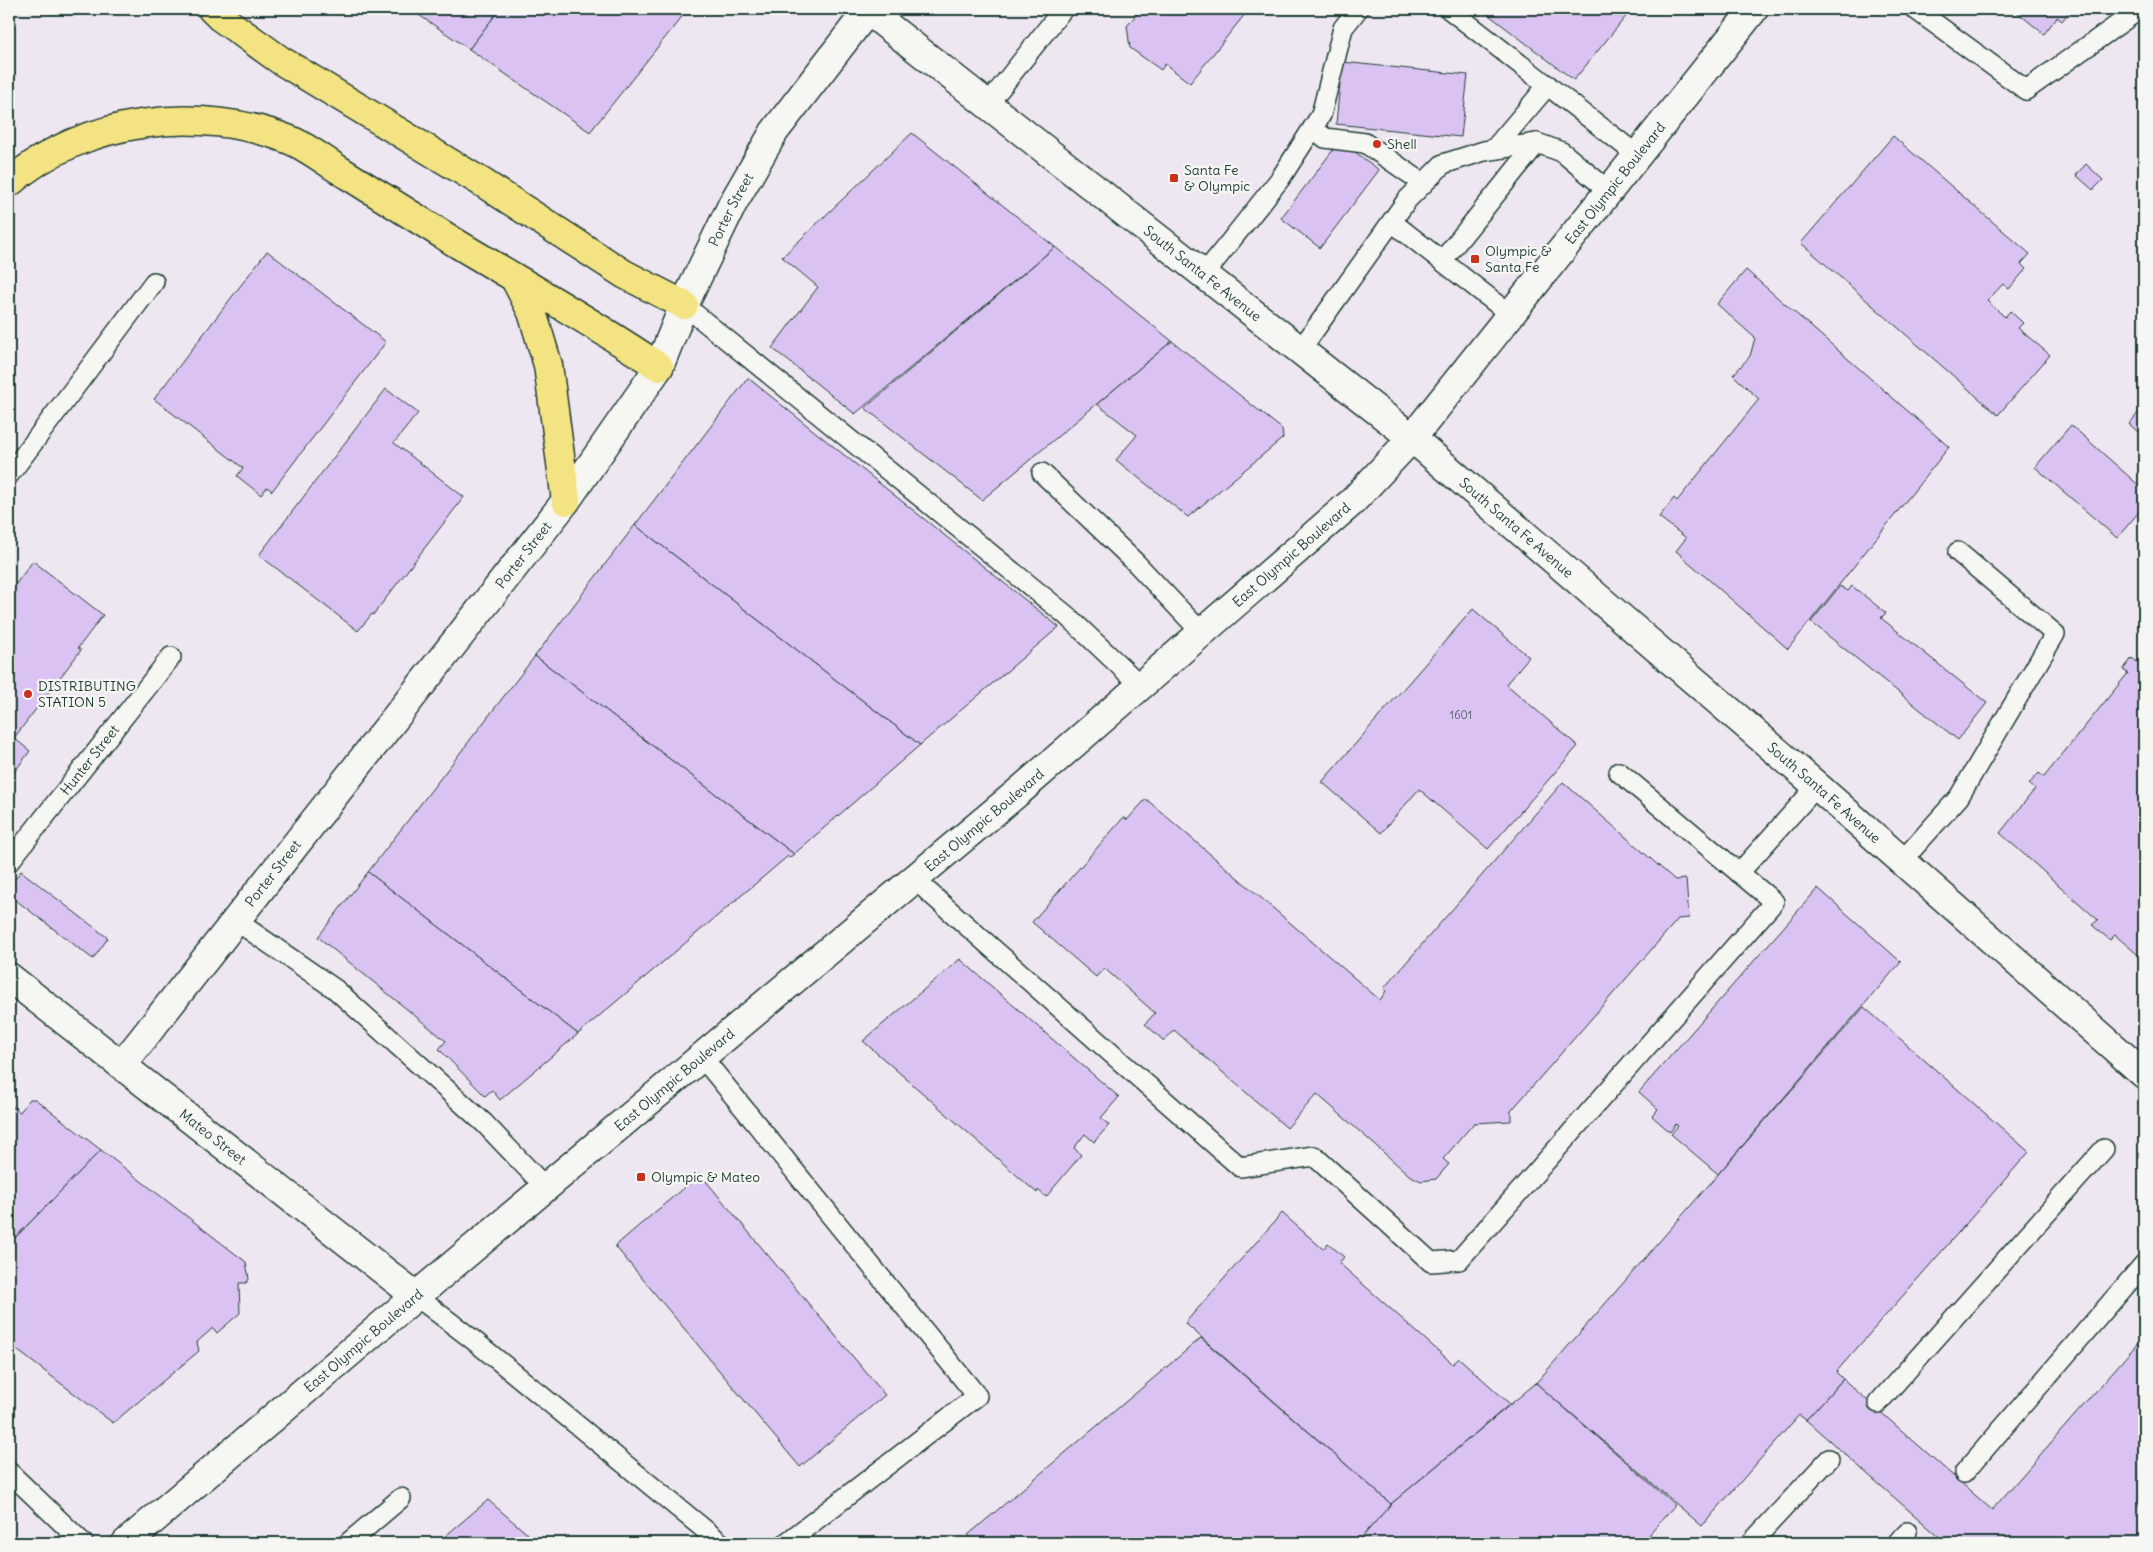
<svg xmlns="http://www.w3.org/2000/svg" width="2153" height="1552" viewBox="0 0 2153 1552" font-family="Delius,sans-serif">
  <rect width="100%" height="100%" fill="#eee7f2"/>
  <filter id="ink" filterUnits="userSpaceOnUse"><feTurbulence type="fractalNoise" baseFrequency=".02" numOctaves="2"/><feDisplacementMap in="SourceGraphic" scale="10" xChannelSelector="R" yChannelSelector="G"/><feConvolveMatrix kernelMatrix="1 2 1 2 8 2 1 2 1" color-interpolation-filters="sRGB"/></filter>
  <g filter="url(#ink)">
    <g fill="#dac3f2" stroke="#1f3d34">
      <path d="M410,9H500L469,49Z"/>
      <path d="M500,9H688L590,132L469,49Z"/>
      <path d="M1141,9H1249L1190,83L1165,64L1161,70L1130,48L1127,26Z"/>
      <path d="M1481,9H1632L1574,80Z"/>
      <path d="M2013,9H2072L2062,21L2057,17L2044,34Z"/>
      <path d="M1342,62L1468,75L1461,137L1336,124Z"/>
      <path d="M912,133L1055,247L855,414L772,348L818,287L782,257Z"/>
      <path d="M1893,136L2030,254L2021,264L2026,269L2009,289L2003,284L1987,301L2005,317L2010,311L2023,323L2018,328L2050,355L1998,415L1801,243Z"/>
      <path d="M1340,141L1379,170L1320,248L1281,218Z"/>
      <path d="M2086,164L2103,180L2093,190L2076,175Z"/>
      <path d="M1055,247L1172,341L982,500L865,408Z"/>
      <path d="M267,251L386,342L272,491L267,487L261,495L237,476L243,468L154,399Z"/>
      <path d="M1746,270L1949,447L1788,649L1676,551L1686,538L1659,517L1674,498L1677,501L1759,399L1733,375L1750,356L1755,338L1717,304Z"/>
      <path d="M1172,341L1282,429L1283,438L1188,517L1116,460L1137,435L1097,404Z"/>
      <path d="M748,378L1059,627L920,745L635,525Z"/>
      <path d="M386,389L418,413L394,443L464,497L373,615L372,614L358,631L259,555Z"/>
      <path d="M2144,406V437L2129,424Z"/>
      <path d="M2071,425L2144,490V506L2117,538L2035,467Z"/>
      <path d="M635,525L920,745L794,854L535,656Z"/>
      <path d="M33,561L103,615L78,648L81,650L14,738L30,751L9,779V593Z"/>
      <path d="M1840,586L1848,591L1852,586L1886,613L1881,618L1987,703L1958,740L1811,622Z"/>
      <path d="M1473,609L1529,657L1506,684L1578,746L1488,849L1419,789L1381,833L1322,782Z"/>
      <path d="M2144,653V960L2115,935L2110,940L2092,925L2098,920L2000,833L2035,789L2029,784L2039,773L2044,777L2128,673L2123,670L2132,658L2137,662Z"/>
      <path d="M535,656L794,854L789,858L788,856L578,1034L368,872Z"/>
      <path d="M1563,782L1675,880L1686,879L1689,918L1678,919L1511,1111V1121L1474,1123L1443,1159L1449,1164L1436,1179L1421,1181L1409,1175L1317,1094L1287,1128L1174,1030L1164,1041L1145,1024L1155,1013L1104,968L1096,977L1032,922L1124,817L1127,820L1146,799L1380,1000L1386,991L1384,988Z"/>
      <path d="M21,871L108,938L93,959L9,895V887Z"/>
      <path d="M368,872L578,1034L500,1100L492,1090L485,1096L439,1049L446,1041L318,937Z"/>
      <path d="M1818,888L1901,962L1718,1174L1671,1134L1678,1126L1676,1124L1670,1132L1652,1116L1658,1109L1639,1092Z"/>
      <path d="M960,959L1119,1097L1101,1118L1109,1125L1094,1142L1085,1134L1074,1148L1081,1155L1046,1197L1038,1190L1037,1193L863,1041Z"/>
      <path d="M1864,1007L2029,1152L1836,1372L1843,1379L1806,1420L1799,1415L1702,1526L1536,1383Z"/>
      <path d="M30,1099H35L101,1150L9,1244V1104L20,1112Z"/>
      <path d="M101,1150L246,1262L249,1279L246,1283H239L240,1313L217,1333L213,1328L197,1342L199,1351L113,1423L9,1344V1244Z"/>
      <path d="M700,1174L885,1395L800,1467L615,1246Z"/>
      <path d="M1282,1213L1323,1249L1328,1243L1344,1257L1339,1263L1453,1364L1459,1358L1510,1404L1391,1504L1185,1323Z"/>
      <path d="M2144,1336V1543H1946L1806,1420L1843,1379L1992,1510Z"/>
      <path d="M1201,1338L1391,1504L1357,1543H978L968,1535Z"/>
      <path d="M1536,1383L1675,1505L1641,1543H1357L1391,1504Z"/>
      <path d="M488,1500L538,1543H437Z"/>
    </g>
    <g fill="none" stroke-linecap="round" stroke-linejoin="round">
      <g stroke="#1f3d34" stroke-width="22">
        <g id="lane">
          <path d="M1449,9L1637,155"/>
          <path d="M1915,9L2026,90L2140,9"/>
          <path d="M988,104L1063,9"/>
          <path d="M1313,128L1325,138L1365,143L1423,183"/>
          <path d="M1494,149L1548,85"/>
          <path d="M1392,222L1510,314"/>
          <path d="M1442,261L1537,143"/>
          <path d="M1205,273L1280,179L1321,115L1343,28L1358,9"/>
          <path d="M684,305L1066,615L1141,686"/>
          <path d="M1301,349L1407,200L1443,164L1484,151L1537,143L1562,152L1609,191"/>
          <path d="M1042,473L1136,563L1202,633"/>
          <path d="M9,475L154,282"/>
          <path d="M1902,861L1959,797L2055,634L1958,552"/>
          <path id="s1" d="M9,862L171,657"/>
          <path d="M1739,873L1817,786"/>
          <path d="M915,880L1240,1167L1314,1156L1431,1262L1459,1260L1774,902L1619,772"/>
          <path d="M235,920L335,989L484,1123L546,1188"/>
          <path d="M702,1057L977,1396L786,1543"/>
          <path d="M416,1296L472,1339L721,1543"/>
          <path d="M1878,1403L2104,1149"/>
          <path d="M9,1472L83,1543"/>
          <path d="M1964,1473L2144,1264"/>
          <path d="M348,1543L401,1498"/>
          <path d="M1751,1543L1829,1459"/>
          <path d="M1897,1543L1907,1532"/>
        </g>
      </g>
      <g stroke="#1f3d34" stroke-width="31">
        <g id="secondary">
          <path id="s2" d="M866,9L1412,438L1817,786L2144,1074"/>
          <path id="s3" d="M9,977L416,1296"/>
          <path id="s4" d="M122,1065L566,501L659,367L684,305L733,203L774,132L868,10"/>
          <path id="s5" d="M126,1543L416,1296L1023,788L1352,502L1412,438L1754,9"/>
        </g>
      </g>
      <g stroke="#1f3d34" stroke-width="31">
        <g id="highway">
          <path d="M212,9L220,17L280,60L483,183L624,274L684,305"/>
          <path d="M9,183C82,118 200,104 290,140C307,147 325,161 341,171C379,195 418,219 456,243C524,284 593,322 659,367"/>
          <path d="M515,279L532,312L548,365L566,501"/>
        </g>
      </g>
      <use href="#lane" stroke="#f6f6f2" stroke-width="19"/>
      <use href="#secondary" stroke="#f6f6f2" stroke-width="28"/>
      <use href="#highway" stroke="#f4e382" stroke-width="28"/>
    </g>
  </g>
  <g fill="#c8321e" stroke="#f6f6f2" stroke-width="2">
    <circle cx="1377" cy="144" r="5"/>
    <rect x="1169" y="173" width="10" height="10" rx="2.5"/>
    <rect x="1470" y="254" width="10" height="10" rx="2.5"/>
    <circle cx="28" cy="694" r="5"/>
    <rect x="636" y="1172" width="10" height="10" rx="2.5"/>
  </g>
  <g text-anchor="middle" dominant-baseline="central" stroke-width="4.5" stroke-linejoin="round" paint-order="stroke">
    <g font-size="11" fill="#4e5e64">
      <text x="1461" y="715">1601</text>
    </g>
    <g font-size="14" fill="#1f3d34" stroke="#f6f6f2" text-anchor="start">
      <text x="1387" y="144">Shell</text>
      <text x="1184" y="170">Santa Fe<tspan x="1184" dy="16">&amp; Olympic</tspan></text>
      <text x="1485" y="251">Olympic &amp;<tspan x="1485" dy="16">Santa Fe</tspan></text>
      <text x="38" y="686">DISTRIBUTING<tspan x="38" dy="16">STATION 5</tspan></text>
      <text x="651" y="1177">Olympic &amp; Mateo</text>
    </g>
    <g font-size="14" fill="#1f3d34" stroke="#f6f6f2">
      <text stroke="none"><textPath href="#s5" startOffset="2022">East Olympic Boulevard</textPath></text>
      <text stroke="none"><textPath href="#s4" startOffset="1054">Porter Street</textPath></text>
      <text stroke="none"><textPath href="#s2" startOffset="428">South Santa Fe Avenue</textPath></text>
      <text stroke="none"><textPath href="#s2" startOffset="832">South Santa Fe Avenue</textPath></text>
      <text stroke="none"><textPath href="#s4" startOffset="649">Porter Street</textPath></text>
      <text stroke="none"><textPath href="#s5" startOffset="1528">East Olympic Boulevard</textPath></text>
      <text stroke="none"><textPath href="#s1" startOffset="130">Hunter Street</textPath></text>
      <text stroke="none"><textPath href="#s2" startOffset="1238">South Santa Fe Avenue</textPath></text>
      <text stroke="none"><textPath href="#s5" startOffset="1122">East Olympic Boulevard</textPath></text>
      <text stroke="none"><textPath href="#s4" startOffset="244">Porter Street</textPath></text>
      <text stroke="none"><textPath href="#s5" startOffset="718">East Olympic Boulevard</textPath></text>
      <text stroke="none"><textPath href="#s3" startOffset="259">Mateo Street</textPath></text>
      <text stroke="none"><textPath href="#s5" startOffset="312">East Olympic Boulevard</textPath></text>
    </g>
  </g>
  <rect width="2153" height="1552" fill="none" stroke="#f6f6f2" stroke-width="30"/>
  <rect x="15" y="15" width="2123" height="1522" fill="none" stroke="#1f3d34" stroke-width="2" filter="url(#ink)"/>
</svg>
